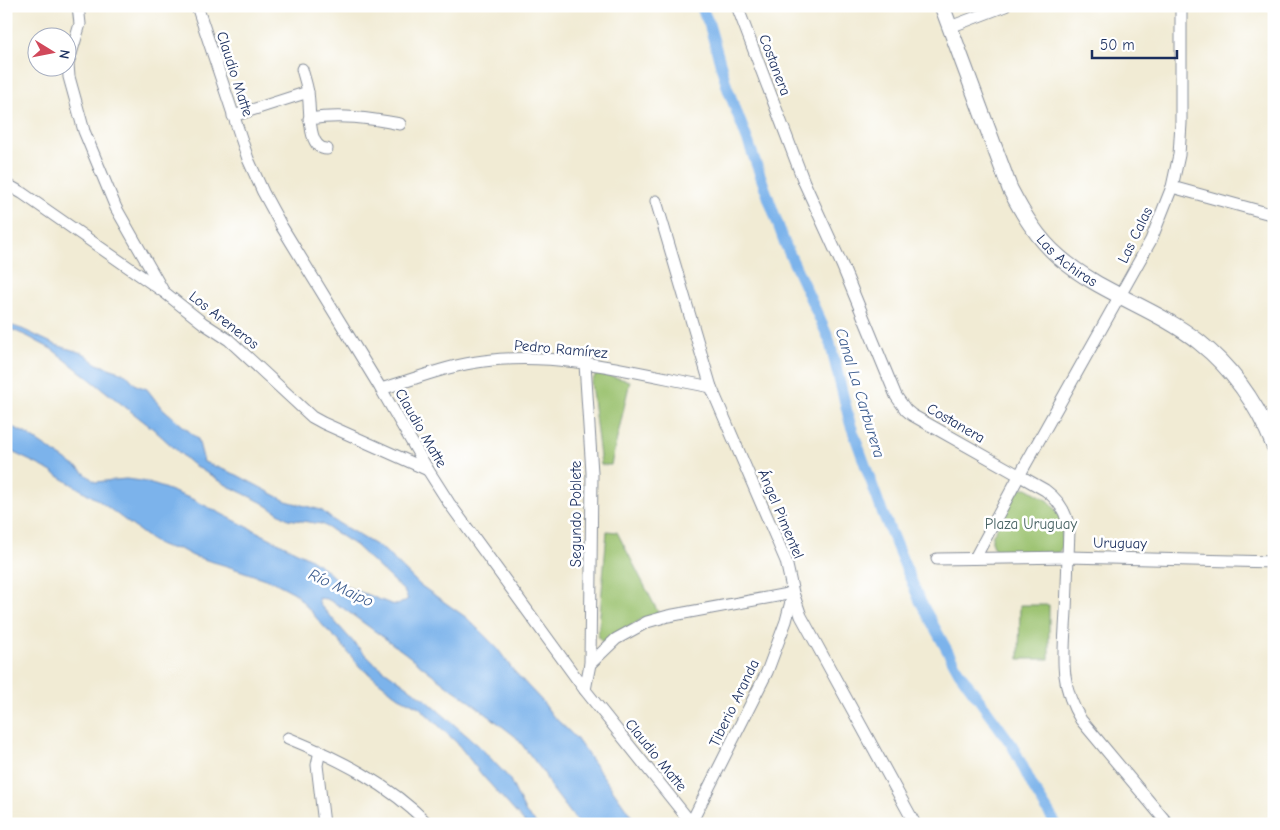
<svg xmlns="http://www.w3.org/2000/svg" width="1280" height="830" viewBox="0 0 1280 830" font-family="'Comic Neue',sans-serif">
  <rect width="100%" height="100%" fill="#fff"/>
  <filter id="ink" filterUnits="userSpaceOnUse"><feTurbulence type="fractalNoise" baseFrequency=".02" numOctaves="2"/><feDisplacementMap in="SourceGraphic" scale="10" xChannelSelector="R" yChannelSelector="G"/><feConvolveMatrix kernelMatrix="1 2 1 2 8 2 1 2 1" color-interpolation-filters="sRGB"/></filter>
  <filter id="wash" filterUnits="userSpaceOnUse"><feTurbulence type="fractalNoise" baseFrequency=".0096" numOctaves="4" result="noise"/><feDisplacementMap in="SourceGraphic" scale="20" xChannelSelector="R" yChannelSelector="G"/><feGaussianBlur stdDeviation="1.12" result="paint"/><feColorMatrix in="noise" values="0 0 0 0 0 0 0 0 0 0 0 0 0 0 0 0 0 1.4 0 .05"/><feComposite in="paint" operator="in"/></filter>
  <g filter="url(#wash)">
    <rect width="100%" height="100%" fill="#f1ebd4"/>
    <g fill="#9ac16d" stroke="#5a7866">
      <path d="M597,373L630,381L611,465H601L591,383Z"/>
      <path d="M1018,488H1027L1049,501L1061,517L1063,546L1058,553L997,552L992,545V537Z"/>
      <path d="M607,531L617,532L659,614L642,619L603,643L598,637Z"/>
      <path d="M1020,605H1049V659H1019Z"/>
    </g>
    <path fill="#7bb3eb" stroke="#4b71a4" d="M6,324L22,329L56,345L85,354L97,364L126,374L136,385L147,389L160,406L198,439L204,462L237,475L286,501L321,510L333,520L384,550L420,585L467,618L497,648L513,670L543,702L552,715L576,738L637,824H579L550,786L544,773L516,737L467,699L445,684L405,653L343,608L327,599L318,598L320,605L355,644L373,662L426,700L480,747L509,778L526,813L537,824H526L482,775L457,743L419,707L399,697L360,667L338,640L326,629L295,593L274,582L227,566L193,556L180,549L169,548L154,542L98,500L43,467L6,449V424L25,433L81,470L95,482L126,479L142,481L161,487L192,499L309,558L325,569L342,585L391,604L398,605L408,599L404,591L355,545L322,524L288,519L261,502L228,486L192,464L152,428L53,350L27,336L6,327Z"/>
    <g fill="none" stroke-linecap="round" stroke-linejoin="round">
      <path stroke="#7bb3eb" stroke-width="11" d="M701,6L709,24L727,87L749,144L785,244L829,339L850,423L881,509L919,599L959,672L1012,745L1034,789L1056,824"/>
    </g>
  </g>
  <g filter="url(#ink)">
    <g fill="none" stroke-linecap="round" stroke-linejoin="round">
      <g stroke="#868d99" stroke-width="13">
        <g id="street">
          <path d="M78,6L80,24L68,64L69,77L84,131L116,208L162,289"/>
          <path d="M197,6L248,159L263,192L282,227L381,389L428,470L449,503L585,690L692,824"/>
          <path d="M737,6L804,182L842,265L896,396L906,410L912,415L1045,490C1059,500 1067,512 1069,530C1068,557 1067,584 1066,611C1064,652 1058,683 1081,720L1168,824"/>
          <path d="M950,27L1005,6"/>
          <path d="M302,69C304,77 307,85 308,93C311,107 306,149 327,149"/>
          <path d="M233,116L308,92"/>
          <path d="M309,119C340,114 369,118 400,124"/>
          <path d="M6,184L22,193L164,292L203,323L229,340L312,417L323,423L428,470"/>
          <path d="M1172,187L1274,215"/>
          <path d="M656,201L711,387L786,561L793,593L801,616L915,824"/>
          <path d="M381,389C415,379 449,365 484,361C560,351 637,373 711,387"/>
          <path d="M975,558L1019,476L1151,240L1172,187L1179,155L1181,123V6"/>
          <path d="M937,559L1068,557L1274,562"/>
          <path d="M590,664L616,639L647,622L668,616L793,593"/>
          <path d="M585,690L590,664L592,473L585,364"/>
          <path d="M288,738C339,759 389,784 428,824"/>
          <path d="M320,751L317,765L324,824"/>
          <path d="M691,823L767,672L786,621L793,594"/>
        </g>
      </g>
      <g stroke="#868d99" stroke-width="17">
        <g id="secondary">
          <path id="s1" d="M942,6L1010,189C1023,214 1037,238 1059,257C1100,293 1156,308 1199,342C1233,369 1258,406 1274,446"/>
        </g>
      </g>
      <use href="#street" stroke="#fff" stroke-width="11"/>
      <use href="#secondary" stroke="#fff" stroke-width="15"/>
    </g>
  </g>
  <g text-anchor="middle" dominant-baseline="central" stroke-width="5" stroke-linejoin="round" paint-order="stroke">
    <g font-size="15" fill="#1b2f5e" stroke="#fff">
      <text transform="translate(775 65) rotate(69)">Costanera</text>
      <text transform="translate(235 74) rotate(72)">Claudio Matte</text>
      <text transform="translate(1135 235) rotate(-64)">Las Calas</text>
      <text stroke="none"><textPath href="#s1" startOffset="288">Las Achiras</textPath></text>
      <text transform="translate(224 320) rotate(38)">Los Areneros</text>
      <text transform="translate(561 349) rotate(5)">Pedro Ramírez</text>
      <text transform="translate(956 423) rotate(30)">Costanera</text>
      <text transform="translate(421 428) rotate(60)">Claudio Matte</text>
      <text transform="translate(576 514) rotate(-90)">Segundo Poblete</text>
      <text transform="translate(781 514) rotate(67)">Ángel Pimentel</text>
      <text transform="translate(1120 543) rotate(1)">Uruguay</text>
      <text transform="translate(734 703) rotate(-64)">Tiberio Aranda</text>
      <text transform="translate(656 755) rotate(51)">Claudio Matte</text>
    </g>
    <g font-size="15" fill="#476263" stroke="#fff">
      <text x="1031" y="524">Plaza Uruguay</text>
    </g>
    <g font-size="16" font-style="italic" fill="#3d5d8f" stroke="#fff">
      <text transform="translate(860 393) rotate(73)">Canal La Carburera</text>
      <text transform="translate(341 588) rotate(25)">Río Maipo</text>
    </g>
  </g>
  <rect width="1280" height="830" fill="none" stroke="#fff" stroke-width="25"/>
  <g transform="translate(52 52) rotate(100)"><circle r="24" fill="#ffffff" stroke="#a4acbf"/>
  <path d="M0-4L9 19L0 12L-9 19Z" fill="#d1495b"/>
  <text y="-8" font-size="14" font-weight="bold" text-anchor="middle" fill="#1b2f5e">N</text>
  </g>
  <path d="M1092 50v8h85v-8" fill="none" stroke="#1b2f5e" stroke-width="2.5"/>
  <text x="1100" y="50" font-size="15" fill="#1b2f5e" stroke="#ffffff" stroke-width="4" paint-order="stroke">50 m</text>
</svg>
